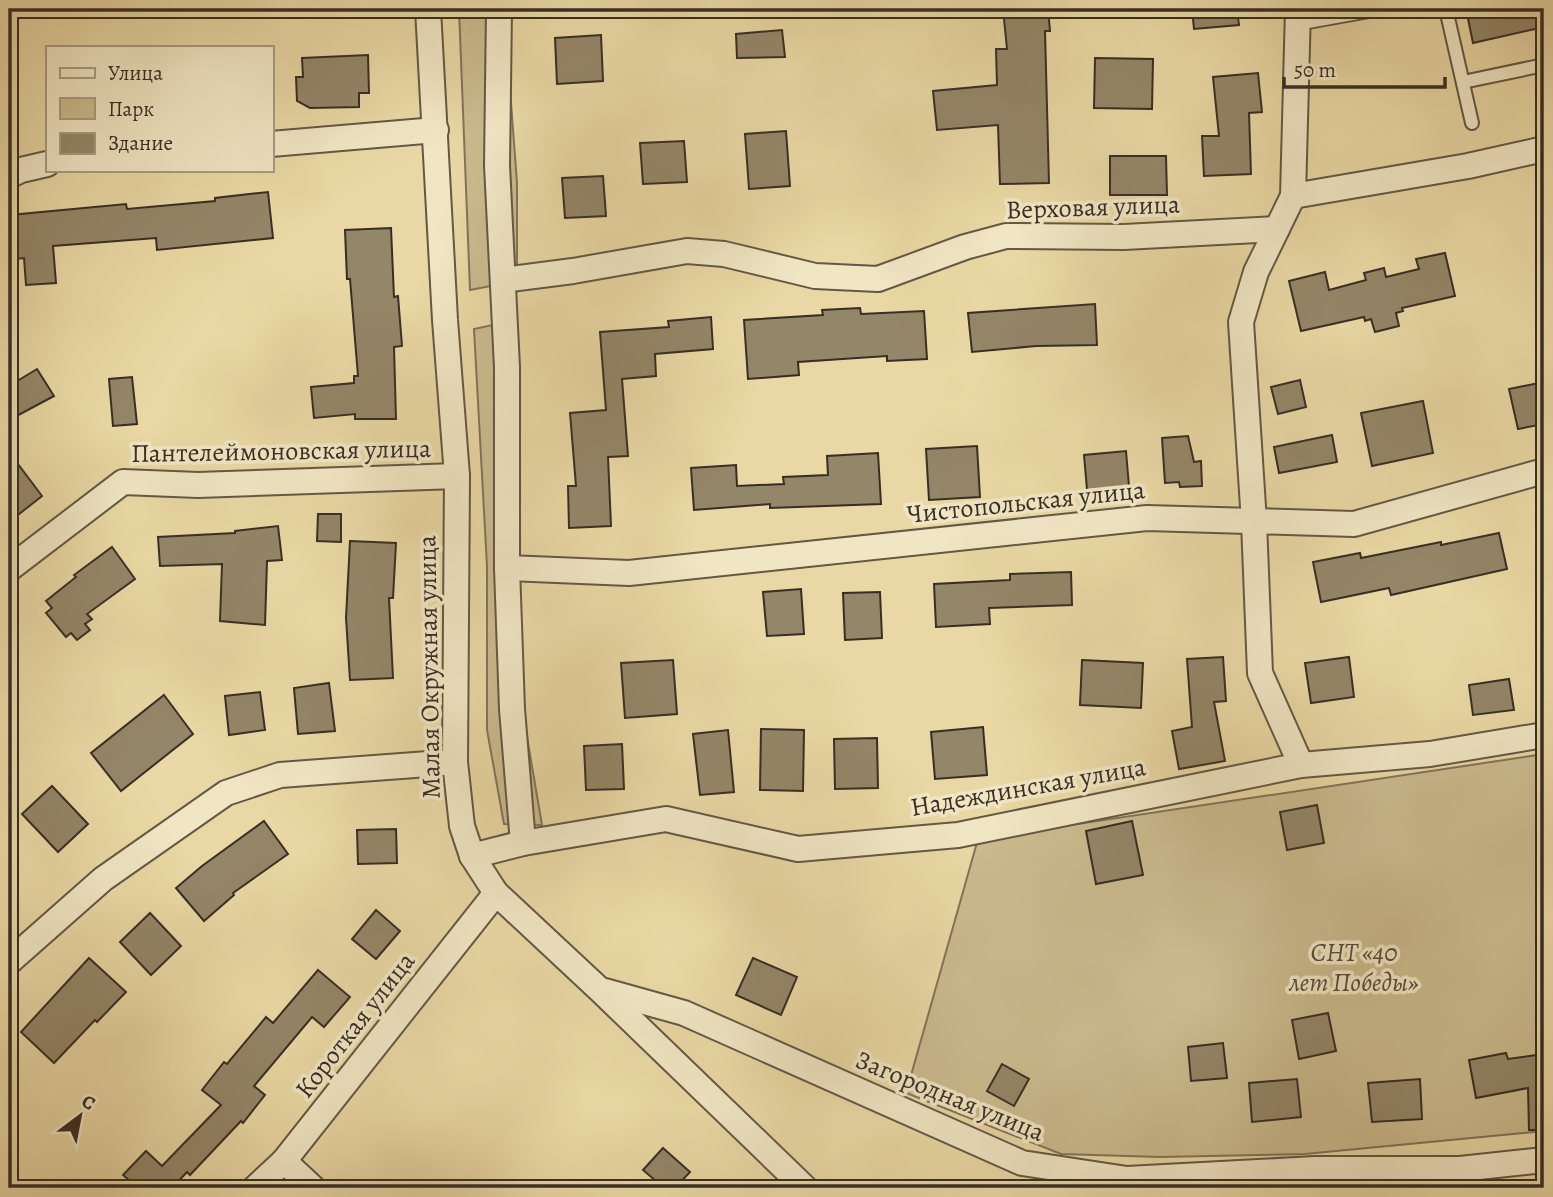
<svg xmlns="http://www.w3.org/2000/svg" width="1553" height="1197" viewBox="0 0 1553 1197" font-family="Alegreya,serif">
  <rect width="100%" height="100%" fill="#e9d8a5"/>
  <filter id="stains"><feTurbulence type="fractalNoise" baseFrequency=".00286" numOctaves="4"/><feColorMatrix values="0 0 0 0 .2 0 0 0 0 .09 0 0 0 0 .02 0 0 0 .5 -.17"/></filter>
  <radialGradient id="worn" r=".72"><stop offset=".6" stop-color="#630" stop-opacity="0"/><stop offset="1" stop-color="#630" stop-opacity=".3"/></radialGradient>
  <g fill="#cbbb8f" stroke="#82745a" stroke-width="2">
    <path d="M459,9H504L517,183V281L470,290Z"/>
    <path d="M511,321L520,696L542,825L504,824L487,730V566L474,329Z"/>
    <path d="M1544,754V1131L1305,1154L1160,1157L1061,1154L906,1093L978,839Z"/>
  </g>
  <g fill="#948668" stroke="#382e25" stroke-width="2">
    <path d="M1003,9H1048L1050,31H1045L1049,183L1000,184L998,125L937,130L933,91L997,85L996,49H1007Z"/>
    <path d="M1192,9H1237L1239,25L1194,29Z"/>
    <path d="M1466,9H1544V27L1473,43Z"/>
    <path d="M782,30L785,57L737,58L736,34Z"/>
    <path d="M601,35L603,81L557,84L555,38Z"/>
    <path d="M368,55L369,93H359V107L310,108L297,101L296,77H303L302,58Z"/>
    <path d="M1095,58L1153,59L1152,109L1094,108Z"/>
    <path d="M1258,73L1262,112L1249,113L1251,174L1204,176L1202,136H1219L1213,77Z"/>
    <path d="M786,131L790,186L749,189L745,134Z"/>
    <path d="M684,141L687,182L643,184L640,143Z"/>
    <path d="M1110,156H1166L1167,195H1110Z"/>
    <path d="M603,176L606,216L565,218L562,178Z"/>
    <path d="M268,192L273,238L157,250L156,238L53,246L56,283L26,285L24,258L16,259L10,215L126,204L127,209L215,201V198Z"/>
    <path d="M391,228L394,297L398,296L402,346L394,347L396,419H355V414L314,418L311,387L354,383V376H358L350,279H347L345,230Z"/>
    <path d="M1445,253L1455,296L1402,308L1403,311L1396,313L1399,326L1375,332L1371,319L1365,321L1364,317L1301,331L1289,281L1325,272L1329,290L1366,280L1364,273L1384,268L1386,277L1419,269L1416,259Z"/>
    <path d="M1095,304L1097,345L1036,346L972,352L968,313Z"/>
    <path d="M860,308L861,314L924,311L927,359L887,361V356L798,362L799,375L748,379L744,320L823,315L822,310Z"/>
    <path d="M711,317L713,349L655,354L656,376L622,379L628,456L608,457L611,526L569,528L568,486H576L570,413L606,410L600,332L669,327L668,321Z"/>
    <path d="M37,369L54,396L9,420V386Z"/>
    <path d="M132,377L137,424L113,426L109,379Z"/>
    <path d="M1300,380L1306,407L1278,414L1271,387Z"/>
    <path d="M1544,382V424L1518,429L1509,389Z"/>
    <path d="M1423,401L1433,453L1372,466L1361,413Z"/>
    <path d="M1332,435L1337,462L1279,473L1274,447Z"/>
    <path d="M1188,436L1194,462L1201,461L1202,486L1180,487L1179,482L1165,483L1162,438Z"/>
    <path d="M977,446L980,497L929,500L926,449Z"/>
    <path d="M1126,451L1130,498L1088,501L1084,455Z"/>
    <path d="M9,452L42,496L9,522Z"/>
    <path d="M878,453L881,504L770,508V504L694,510L691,468L736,465L737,486L784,484L783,477L828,475L827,456Z"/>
    <path d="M318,514H341V542L317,541Z"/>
    <path d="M278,526L282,560L267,561L265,625L220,621L222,564L160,566L158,537L235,533V531Z"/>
    <path d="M1499,533L1507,569L1391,595L1389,588L1321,602L1313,562L1360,553L1361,558L1441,542V545Z"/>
    <path d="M350,541L396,543L393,598H389L393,678L350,680L346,618Z"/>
    <path d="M112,547L135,579L87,614L92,619L85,624L90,630L77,640L71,633L66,637L46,613L52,608L46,601L76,577L74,575Z"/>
    <path d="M1071,572L1072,605L989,608L990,624L936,627L934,584L1010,580V574Z"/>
    <path d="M801,589L804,634L767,636L763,592Z"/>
    <path d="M880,592L882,638L845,640L843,593Z"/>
    <path d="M1223,657L1226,701L1214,702L1225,761L1179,769L1172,731L1192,727L1187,659Z"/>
    <path d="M1349,657L1354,697L1311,703L1305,663Z"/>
    <path d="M673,660L677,714L625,718L621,663Z"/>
    <path d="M1082,660L1143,663L1141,708L1080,705Z"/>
    <path d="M1509,679L1514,710L1473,715L1469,685Z"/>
    <path d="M329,683L335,731L298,734L294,688Z"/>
    <path d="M260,692L265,730L229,735L225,696Z"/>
    <path d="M164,695L193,734L121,791L91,753Z"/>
    <path d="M983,727L987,775L935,779L931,732Z"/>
    <path d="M761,729L804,730L803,791L760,790Z"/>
    <path d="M728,730L734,792L700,795L693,734Z"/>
    <path d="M877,738L878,788L835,789L834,739Z"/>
    <path d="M622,744L624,789L586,790L584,746Z"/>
    <path d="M52,786L88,824L58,852L22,814Z"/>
    <path d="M1317,805L1324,843L1287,850L1280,812Z"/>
    <path d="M264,821L288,854L233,893L234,895L204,921L176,888L202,866Z"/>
    <path d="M1132,821L1143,875L1096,884L1086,831Z"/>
    <path d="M396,829L397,863L358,864L357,830Z"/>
    <path d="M376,910L400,931L376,959L352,939Z"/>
    <path d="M150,913L181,946L151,975L120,942Z"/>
    <path d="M89,958L126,992L97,1022L95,1020L54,1063L21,1032Z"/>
    <path d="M753,958L797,977L781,1015L736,995Z"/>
    <path d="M318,970L350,997L324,1027L312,1017L254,1086L265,1095L243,1123L241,1121L190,1175L187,1172L172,1188H138L123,1175L146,1151L162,1166L221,1105L202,1090L224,1062L227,1064L266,1017L273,1023Z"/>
    <path d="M1328,1013L1336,1051L1299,1059L1292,1020Z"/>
    <path d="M1223,1043L1227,1078L1191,1081L1188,1047Z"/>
    <path d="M1506,1053L1508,1059L1544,1054V1130H1529L1528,1088L1476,1098L1469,1060Z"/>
    <path d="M1002,1064L1029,1079L1014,1106L987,1091Z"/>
    <path d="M1297,1079L1301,1117L1252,1122L1249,1083Z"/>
    <path d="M1420,1079L1422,1119L1372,1122L1368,1083Z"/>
    <path d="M663,1148L690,1172L675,1188H664L643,1170Z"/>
  </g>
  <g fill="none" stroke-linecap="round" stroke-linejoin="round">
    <g stroke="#645845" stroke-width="16">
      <g id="service">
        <path d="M1446,9L1472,123"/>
        <path d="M1297,24L1380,9"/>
        <path d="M1463,82L1544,65"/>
        <path d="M1315,1169L1333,1188"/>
      </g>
    </g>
    <g stroke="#645845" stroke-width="28">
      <g id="minor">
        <path d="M428,9L445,320L457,476L455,762L462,826L472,856L496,893L600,990L805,1188"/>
        <path d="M499,9L497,165L507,367V568L512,709L523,843"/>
        <path d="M1298,9L1293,196L1256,272L1241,322L1254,522L1260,673L1301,765"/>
        <path d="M271,144L436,130"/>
        <path d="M9,176L21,170L47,164"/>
        <path d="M1293,196L1468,166L1544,149"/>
        <path d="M503,280L573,271L687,251L724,254L815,276L878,279L965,247L1006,236L1124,237L1277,229"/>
        <path d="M507,568L629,573L1147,518L1354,524L1544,471"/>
        <path d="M9,569L123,482L198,485L457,476"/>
        <path d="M472,856L523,843L666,819L798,849L958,835L1301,765L1430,754L1544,735"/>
        <path d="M9,962L103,879L226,793L280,775L455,762"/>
        <path d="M605,991L684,1013L1022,1163L1127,1179L1315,1169H1460L1544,1160"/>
        <path d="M284,1161L313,1188"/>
        <path d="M255,1188L284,1161L496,893"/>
      </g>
    </g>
    <use href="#service" stroke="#f1e6c4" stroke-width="12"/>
    <use href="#minor" stroke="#f1e6c4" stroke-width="24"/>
  </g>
  <g text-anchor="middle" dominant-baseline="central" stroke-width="7" stroke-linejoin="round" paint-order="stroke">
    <g font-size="26" fill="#382e25" stroke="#f1e6c4">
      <text transform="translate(1093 207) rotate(-2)">Верховая улица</text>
      <text transform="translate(281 451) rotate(-1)">Пантелеймоновская улица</text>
      <text transform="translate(1026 502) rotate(-6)">Чистопольская улица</text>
      <text transform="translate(429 667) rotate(-91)">Малая Окружная улица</text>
      <text transform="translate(1028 787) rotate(-10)">Надеждинская улица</text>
      <text transform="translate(355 1025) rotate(-52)">Короткая улица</text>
      <text transform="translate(950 1096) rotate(22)">Загородная улица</text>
    </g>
    <g font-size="26" font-style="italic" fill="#554a3a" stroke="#f1e6c4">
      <text x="1354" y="952">СНТ «40<tspan x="1354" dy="30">лет Победы»</tspan></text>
    </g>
  </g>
  <rect width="1553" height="1197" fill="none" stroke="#e9d8a5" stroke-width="35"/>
  <rect x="10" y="10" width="1532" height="1176" fill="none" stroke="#382e25" stroke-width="3.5"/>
  <rect x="18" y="18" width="1518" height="1162" fill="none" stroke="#382e25" stroke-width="2"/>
  <rect x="46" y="46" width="228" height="126" fill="#f1e6c4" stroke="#a79c84" stroke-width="2"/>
  <rect x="60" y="68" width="35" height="10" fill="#f1e6c4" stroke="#a79c84" stroke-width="2"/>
  <text x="108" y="80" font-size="21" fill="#382e25">Улица</text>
  <rect x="60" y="98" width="35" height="21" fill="#cbbb8f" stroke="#a79c84" stroke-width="2"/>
  <text x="108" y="116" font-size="21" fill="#382e25">Парк</text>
  <rect x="60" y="133" width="35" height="21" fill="#948668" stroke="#a79c84" stroke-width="2"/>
  <text x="108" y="150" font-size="21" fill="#382e25">Здание</text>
  <g transform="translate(80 1116) rotate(32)" stroke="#f1e6c4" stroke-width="5" paint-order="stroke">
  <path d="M0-5L12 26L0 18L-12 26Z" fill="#382e25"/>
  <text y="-10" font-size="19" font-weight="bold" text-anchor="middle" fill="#382e25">С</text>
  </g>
  <path d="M1284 77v10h161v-10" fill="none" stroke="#382e25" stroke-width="3.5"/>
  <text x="1294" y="77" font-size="21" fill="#382e25" stroke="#f1e6c4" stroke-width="5" paint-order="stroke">50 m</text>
  <rect width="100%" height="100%" filter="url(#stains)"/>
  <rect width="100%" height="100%" fill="url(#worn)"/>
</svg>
